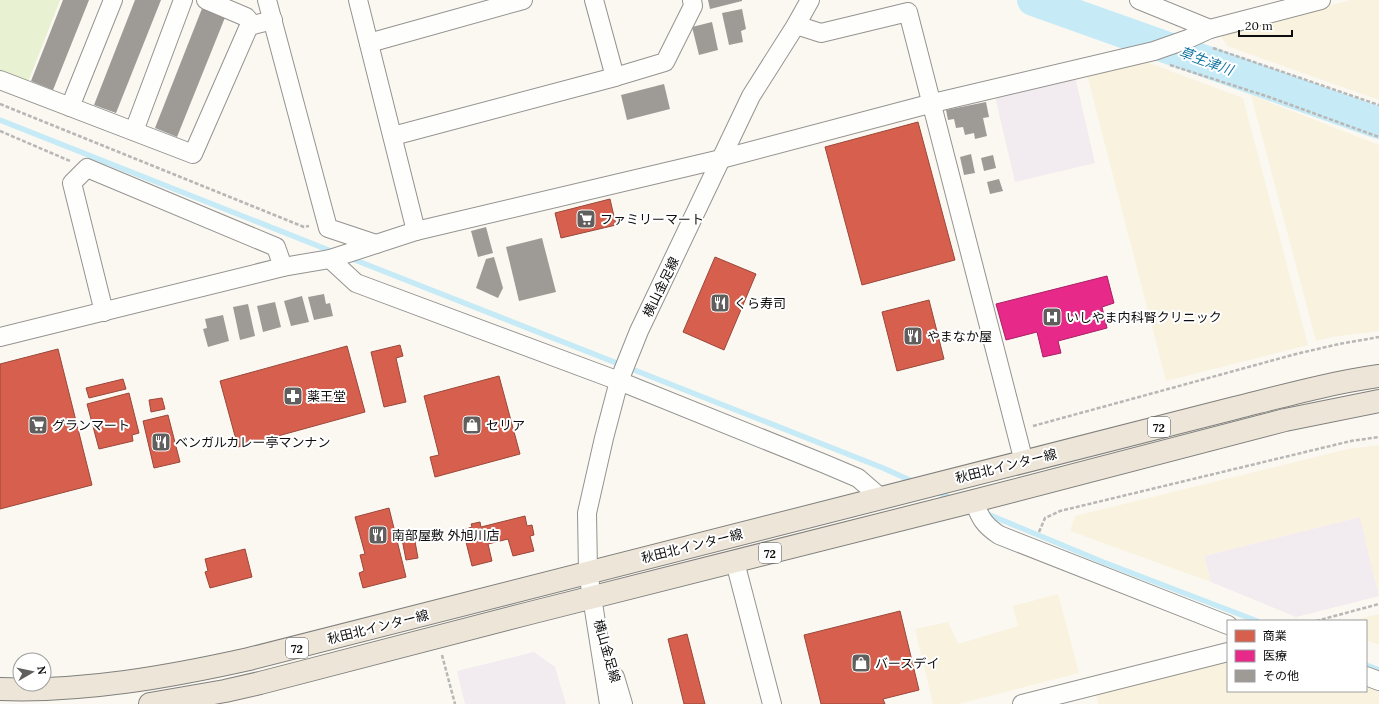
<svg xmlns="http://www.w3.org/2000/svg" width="1379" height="704" viewBox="0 0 1379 704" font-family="Lora,'Noto Sans JP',serif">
  <rect width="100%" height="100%" fill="#fbf8f2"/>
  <g fill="#f2ebef">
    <path d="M1075,77L1095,163L1015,182L995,96Z"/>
    <path d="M1360,517L1379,596L1296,617L1211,582L1204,556Z"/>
    <path d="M534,652L555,667L566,704H465L457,671Z"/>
  </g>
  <g fill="#f8f2de">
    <path d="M1351,0H1379V100L1227,46L1220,34Z"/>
    <path d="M1141,60L1243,98L1308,345L1166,381L1086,71Z"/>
    <path d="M1251,95L1379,145V331L1332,337L1316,341Z"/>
    <path d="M1379,445V596L1360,517L1204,556L1211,582L1070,531L1075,516L1348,449Z"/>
    <path d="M1058,594L1079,673L958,704H933L915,629L948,622L958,644L1018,626L1013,606Z"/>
    <path d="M1379,614V645L1366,640V621H1350Z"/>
    <path d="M1228,658V691H1366V685L1379,690V704H1098L1095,690Z"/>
  </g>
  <path fill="#e8f1d1" d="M0,0H60L28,82L0,72Z"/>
  <g fill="#d6604d" stroke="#9a473a">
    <path d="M918,122L955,260L862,285L825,147Z"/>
    <path d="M610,199L616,225L561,238L555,213Z"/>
    <path d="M715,257L756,274L724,350L683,332Z"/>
    <path d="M929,300L944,359L897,371L882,312Z"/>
    <path d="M400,345L403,356L396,358L406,402L384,407L371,352Z"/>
    <path d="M347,346L365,412L238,447L220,381Z"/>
    <path d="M58,349L92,485L0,509V364Z"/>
    <path d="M499,376L520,454L435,477L430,457L439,455L424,396Z"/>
    <path d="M123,379L126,389L89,398L86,388Z"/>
    <path d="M129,393L139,433L132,435L133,441L99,449L87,404Z"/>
    <path d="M162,398L165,409L151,412L149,400Z"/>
    <path d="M168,415L180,462L154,468L143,421Z"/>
    <path d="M389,508L406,577L363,588L359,573L364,571L360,555L365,554L355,517Z"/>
    <path d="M525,516L527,526L532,525L534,535L530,536L534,551L513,556L508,539L488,544L492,561L472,566L463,530L472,527L471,524L480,522L481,527Z"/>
    <path d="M414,536L418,558L406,560L402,539Z"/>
    <path d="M245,549L252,577L210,588L205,572L208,571L205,559Z"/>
    <path d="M900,611L919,690L883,699L885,704H821L804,635Z"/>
    <path d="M687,634L705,704H684L668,639Z"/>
  </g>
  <path fill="#e7298a" stroke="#a62164" d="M1107,276L1114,303L1102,307L1107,328L1058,341L1061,353L1043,357L1037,332L1006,340L996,304Z"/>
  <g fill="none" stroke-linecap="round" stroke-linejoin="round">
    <g stroke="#c6ebf6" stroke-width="5.5">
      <path d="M0,120L336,253"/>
      <path d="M350,258L883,468L914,482"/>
      <path d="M935,491L953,499"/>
      <path d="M985,513L1103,562L1257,621"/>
      <path d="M1366,665L1379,670"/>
    </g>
    <path stroke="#c6ebf6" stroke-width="32" d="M1033,0L1379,123"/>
  </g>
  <g fill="#9e9b97">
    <path d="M63,0H89L53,90L31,81Z"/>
    <path d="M135,0H161L116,113L94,105Z"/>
    <path d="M708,0H742V1L710,9Z"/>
    <path d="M203,6L226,15L177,137L155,128Z"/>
    <path d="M742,9L746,29L741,31L743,42L729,45L722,13Z"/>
    <path d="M712,22L718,50L699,55L692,27Z"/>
    <path d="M664,84L670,109L627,120L621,95Z"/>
    <path d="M986,102L989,117L983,118L987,136L975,139L974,133L965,135L963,127L956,128L954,119L948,120L946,110Z"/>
    <path d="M971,154L975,173L964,175L960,157Z"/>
    <path d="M993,155L996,168L984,171L981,158Z"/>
    <path d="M999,179L1003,191L990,194L987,182Z"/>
    <path d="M486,227L493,253L478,257L471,231Z"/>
    <path d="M542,238L556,292L519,301L506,247Z"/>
    <path d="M494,257L503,288L498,298L476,288L486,259Z"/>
    <path d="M324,294L326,304L330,303L333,316L314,320L308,297Z"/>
    <path d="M302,296L309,322L291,326L284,301Z"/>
    <path d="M275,302L281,327L263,332L257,306Z"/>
    <path d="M248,304L255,336L240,340L233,307Z"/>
    <path d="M223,315L229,341L208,347L203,329L207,328L205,319Z"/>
  </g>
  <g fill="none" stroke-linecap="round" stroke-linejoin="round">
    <g stroke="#949390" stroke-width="20">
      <g id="minor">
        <path d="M206,0L246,17L253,25"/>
        <path d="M267,0L328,228L376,244"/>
        <path d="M358,0L416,231"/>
        <path d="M594,0L615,77"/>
        <path d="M1139,0L1210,29"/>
        <path d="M796,25L821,33L908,12L1024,462"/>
        <path d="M369,43L523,0"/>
        <path d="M0,80L193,154L249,26L273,20"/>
        <path d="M70,107L113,0"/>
        <path d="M134,131L183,0"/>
        <path d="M393,136L615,77L665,62L693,6L692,0"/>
        <path d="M330,259L356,283L619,381L825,464L858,478L881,498"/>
        <path d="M104,312L72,183L87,168L276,247L283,267"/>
        <path d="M0,337L283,267L330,259L416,231L721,159L933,103L1154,51L1188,39L1210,29L1321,0"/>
        <path d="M974,501C980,518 984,525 999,535L1228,625"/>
        <path d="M735,562L772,704"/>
        <path d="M1366,676L1379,681"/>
        <path d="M615,677L623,704"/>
        <path d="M609,704L588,572L587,513L604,438L619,381L639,331L751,96L796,25L810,0"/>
        <path d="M1022,704L1228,652"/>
      </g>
    </g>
    <g stroke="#81807d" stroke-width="24">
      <g id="major">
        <path d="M0,689C84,692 168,677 249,659L1235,408C1283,396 1330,383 1379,376"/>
        <path d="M150,704L225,691L260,683L530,613L974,501L1285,420L1379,401"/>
      </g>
    </g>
    <g stroke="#b8b7b6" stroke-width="2.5" stroke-dasharray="4 2" stroke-linecap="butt">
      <path d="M1213,48L1379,105"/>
      <path d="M1170,65L1269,97L1379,137"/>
      <path d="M0,104L304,227L309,226"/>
      <path d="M0,131L70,161"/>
      <path d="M1033,426L1296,354L1339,344L1379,337"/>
      <path d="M1039,532L1045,518L1060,511L1351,441L1379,437"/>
      <path d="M1316,621L1379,604"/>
      <path d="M442,655L455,704"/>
    </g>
    <use href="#minor" stroke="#fefefd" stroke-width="18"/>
    <use href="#major" stroke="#ede5d8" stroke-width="22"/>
  </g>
  <defs>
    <g id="supermarket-square" transform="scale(1)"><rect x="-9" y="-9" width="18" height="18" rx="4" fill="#605f5d" stroke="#fff"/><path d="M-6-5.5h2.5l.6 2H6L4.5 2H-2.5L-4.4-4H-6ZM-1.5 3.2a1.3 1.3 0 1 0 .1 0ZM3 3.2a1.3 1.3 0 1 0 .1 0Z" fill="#fff"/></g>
    <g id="restaurant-square" transform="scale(1)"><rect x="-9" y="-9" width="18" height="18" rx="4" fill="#605f5d" stroke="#fff"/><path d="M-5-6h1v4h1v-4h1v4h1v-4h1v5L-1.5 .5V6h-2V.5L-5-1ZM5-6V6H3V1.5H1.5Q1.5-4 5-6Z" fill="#fff"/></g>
    <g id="hospital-square" transform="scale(1)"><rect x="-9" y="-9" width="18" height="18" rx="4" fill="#605f5d" stroke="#fff"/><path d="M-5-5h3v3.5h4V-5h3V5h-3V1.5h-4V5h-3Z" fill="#fff"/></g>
    <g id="pharmacy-square" transform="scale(1)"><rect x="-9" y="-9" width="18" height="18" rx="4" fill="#605f5d" stroke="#fff"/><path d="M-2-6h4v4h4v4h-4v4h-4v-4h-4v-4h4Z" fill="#fff"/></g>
    <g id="shop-square" transform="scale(1)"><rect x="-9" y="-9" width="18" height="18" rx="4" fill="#605f5d" stroke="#fff"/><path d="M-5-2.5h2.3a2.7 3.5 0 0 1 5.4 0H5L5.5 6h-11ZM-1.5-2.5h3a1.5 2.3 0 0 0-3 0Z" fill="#fff"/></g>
  </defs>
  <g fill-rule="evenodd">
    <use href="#supermarket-square" x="586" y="219"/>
    <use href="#restaurant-square" x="720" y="303"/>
    <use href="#hospital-square" x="1052" y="317"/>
    <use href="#restaurant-square" x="913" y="336"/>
    <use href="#pharmacy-square" x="293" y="396"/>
    <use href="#supermarket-square" x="38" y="425"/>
    <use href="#shop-square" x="472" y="425"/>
    <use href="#restaurant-square" x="161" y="442"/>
    <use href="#restaurant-square" x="378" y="535"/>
    <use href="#shop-square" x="861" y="663"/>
  </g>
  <g text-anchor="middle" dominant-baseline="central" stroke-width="4" stroke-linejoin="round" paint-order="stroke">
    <g fill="#fff" stroke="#565656" stroke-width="1">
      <rect x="1148" y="417" width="22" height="20" rx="3"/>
      <rect x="759" y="543" width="22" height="20" rx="3"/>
      <rect x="286" y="638" width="22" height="20" rx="3"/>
    </g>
    <g font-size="12" font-weight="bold" fill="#0d0d0d">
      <text x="1159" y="427">72</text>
      <text x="770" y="553">72</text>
      <text x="297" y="648">72</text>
    </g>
    <g font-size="13" fill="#0d0d0d" stroke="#fff" text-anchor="start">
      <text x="600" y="219">ファミリーマート</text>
      <text x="734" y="303">くら寿司</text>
      <text x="1066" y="317">いしやま内科腎クリニック</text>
      <text x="927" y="336">やまなか屋</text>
      <text x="307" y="396">薬王堂</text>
      <text x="52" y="425">グランマート</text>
      <text x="486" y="425">セリア</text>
      <text x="175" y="442">ベンガルカレー亭マンナン</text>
      <text x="392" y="535">南部屋敷 外旭川店</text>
      <text x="875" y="663">バースデイ</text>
    </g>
    <g font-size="13" fill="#0d0d0d" stroke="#fff">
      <text transform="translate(661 287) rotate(-64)">横山金足線</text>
      <text transform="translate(1006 466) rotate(-14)">秋田北インター線</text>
      <text transform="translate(692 546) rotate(-14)">秋田北インター線</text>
      <text transform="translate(378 627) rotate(-14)">秋田北インター線</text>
      <text transform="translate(607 651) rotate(74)">横山金足線</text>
    </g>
    <g font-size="14" font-style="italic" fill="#1276a4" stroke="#fff">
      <text transform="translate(1206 61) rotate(20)">草生津川</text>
    </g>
  </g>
  <rect x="1227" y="620" width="140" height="72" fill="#ffffff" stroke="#9e9e9e"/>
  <rect x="1235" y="630" width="20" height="12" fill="#d6604d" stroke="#9e9e9e"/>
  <text x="1263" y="640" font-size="12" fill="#0d0d0d">商業</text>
  <rect x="1235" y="650" width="20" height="12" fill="#e7298a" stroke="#9e9e9e"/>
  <text x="1263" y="660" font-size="12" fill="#0d0d0d">医療</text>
  <rect x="1235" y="670" width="20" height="12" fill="#9e9b97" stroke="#9e9e9e"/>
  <text x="1263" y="680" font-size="12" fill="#0d0d0d">その他</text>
  <g transform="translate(32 672) rotate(81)"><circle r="19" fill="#ffffff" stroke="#9e9e9e"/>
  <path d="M0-3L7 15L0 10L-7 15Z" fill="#605f5d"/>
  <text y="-6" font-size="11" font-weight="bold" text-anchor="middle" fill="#0d0d0d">N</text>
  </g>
  <path d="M1239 30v6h53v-6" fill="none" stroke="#0d0d0d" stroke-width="2"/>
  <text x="1245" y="30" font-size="12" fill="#0d0d0d" stroke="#ffffff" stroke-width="3" paint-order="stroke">20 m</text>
</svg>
